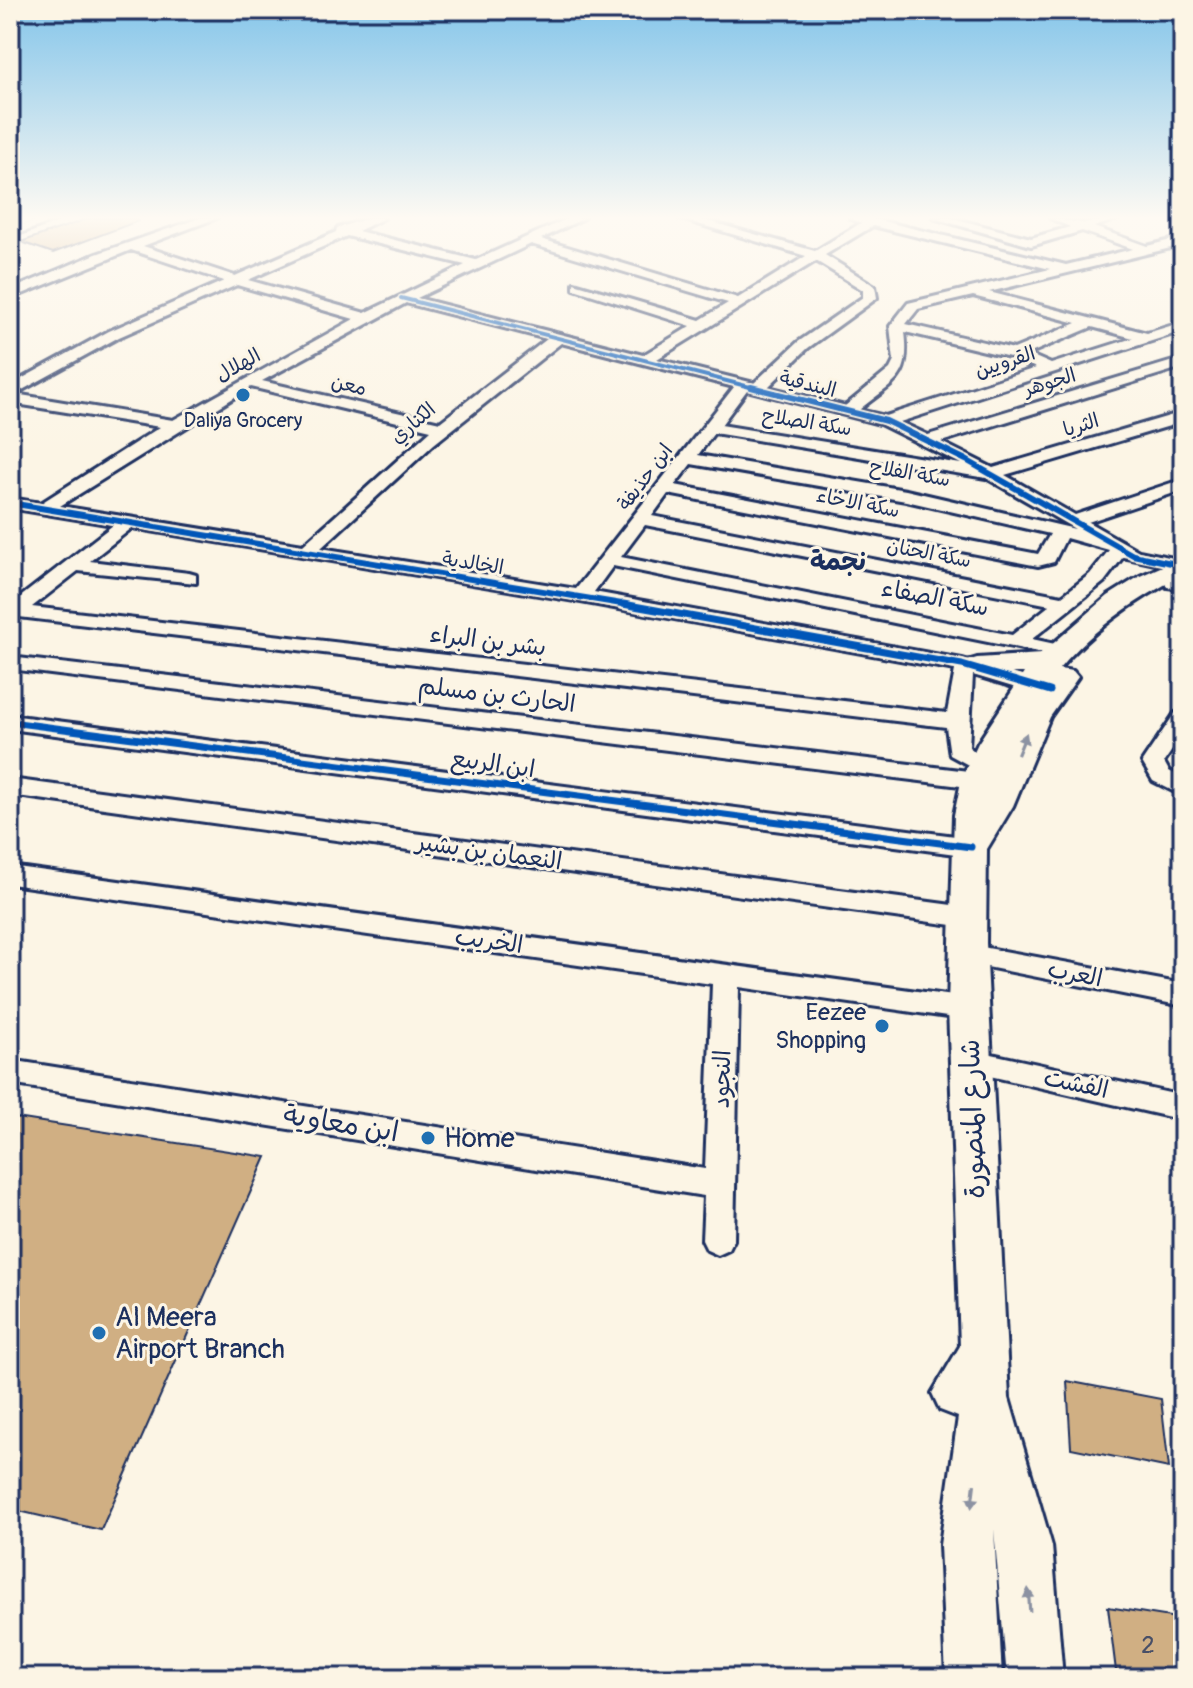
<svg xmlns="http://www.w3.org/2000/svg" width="1193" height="1688" viewBox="0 0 1193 1688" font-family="Pangolin,'Playpen Sans Arabic',sans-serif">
  <rect width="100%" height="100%" fill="#fcf5e5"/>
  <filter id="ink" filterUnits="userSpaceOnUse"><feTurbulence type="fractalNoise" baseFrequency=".0125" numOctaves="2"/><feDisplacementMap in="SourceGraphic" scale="16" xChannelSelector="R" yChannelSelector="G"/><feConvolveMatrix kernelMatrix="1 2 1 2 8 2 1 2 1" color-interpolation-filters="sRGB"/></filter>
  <g filter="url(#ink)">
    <g fill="#d0af83" stroke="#1b2f5e" stroke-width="2">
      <path d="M90,218H137L138,221L53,253L21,242Z"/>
      <path d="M10,1117L266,1157L101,1530L10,1509Z"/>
      <path d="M1067,1381L1161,1399L1169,1468L1071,1448Z"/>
      <path d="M1108,1607L1183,1619V1678L1116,1671Z"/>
    </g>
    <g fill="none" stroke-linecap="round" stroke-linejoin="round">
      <g stroke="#1b2f5e" stroke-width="6">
        <g id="minor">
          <path d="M44,218H61L10,237V229Z"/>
          <path d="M200,218H217L143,246L235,276L336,232L337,228L369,218H384L358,231L476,260L569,218H584L541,239L738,298L806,256L678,218H697L815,251L861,223L850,218H870L1066,265L1133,249L1082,231L1031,246L933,218H952L1031,238L1070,227L1050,218L1082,223L1120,218L1094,227L1147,246L1183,237V245L989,292L1147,333L1183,322V331L900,422L928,435L1183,358V367L941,442L993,468L1183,412V422L1005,475L1075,515L1183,479V490L1088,522L1139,551L1183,560V570L1123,557L1104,582L1032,639L1069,647L1072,651L1062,657L613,566L594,592L962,659L1057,686L1061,691L1050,698L973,675L969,747L994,766L983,773L950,755L946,727L19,617L10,621V605L113,525L10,508V498L41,503L160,427L10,403V385L109,331L224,281L131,250L10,299V290L96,254ZM873,226L1050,269L908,303L890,326L894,361L890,369L845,406L768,387L808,348L877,298L875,286L825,255ZM347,236L465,265L365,313L248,280ZM531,244L728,303L700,320L574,283V289L691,326L643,355L417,298ZM816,261L863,290V297L798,342L754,383L657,359ZM237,285L354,319L173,420L15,394L119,337ZM973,296L1077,323L1014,349L906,324L918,309ZM406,303L547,339L440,422L262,381ZM1092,327L1133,338L1051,364L1028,354ZM905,332L1010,357L1036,368L885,416L859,410C894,381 911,381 905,332ZM561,343L734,387L576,589L321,548L434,444ZM251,387L431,430L303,545L60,506ZM747,390L880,424L961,464L721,425ZM714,433L986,478L1075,529L906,490L698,455ZM691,464L906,501L1050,534L1038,554L675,485ZM668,494L1038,566L1054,562L1066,538L1109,550L1090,574L1062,596L652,516ZM645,525L1050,605L1012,635L621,557ZM132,528L581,602L955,670L947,713L32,607L78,571L196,583V575L189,573L90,561Z"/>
          <path d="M1174,577H1183V589L1167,587L1165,583Z"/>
          <path d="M10,657L977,772L988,780L977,788L10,669Z"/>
          <path d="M1183,711V734L1164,762L1169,771L1183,778V796L1153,781L1142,762L1175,713Z"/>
          <path d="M10,715L971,838L980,841L983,847L980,853L971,856L10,729Z"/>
          <path d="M10,779L967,907L976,910L980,917L976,924L967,927L10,795Z"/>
          <path d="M10,866L968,998L978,1001L982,1009L978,1017L968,1020L739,987L734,1240L729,1250L718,1255L707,1250L702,1240L704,1196L10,1084V1060L705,1169L712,984L10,884Z"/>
          <path d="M966,944L1183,984V1006L957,961L953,954L957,947Z"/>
          <path d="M969,1049L1183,1096V1120L959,1069L955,1061L959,1053Z"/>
        </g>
      </g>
      <g stroke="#1b2f5e" stroke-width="6">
        <path id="secondary" d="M1183,557V575C1136,599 1093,629 1059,669L1073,671L1078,677L1050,717L1013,806L987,849L986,943L1009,1398L1052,1546L1063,1678H1007L994,1529L1002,1678H946L940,1545L958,1417L940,1410L932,1393L960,1346L948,1006L954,815L962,777L978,743L1024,673H967L962,667L967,661L977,658L1041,654L1108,596L1140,576Z"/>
      </g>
      <g stroke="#1b2f5e" stroke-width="6">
        <path id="trunk" d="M10,218H39L10,230Z"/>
      </g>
      <use href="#minor" fill="#fcf5e5" fill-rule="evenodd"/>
      <use href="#secondary" fill="#fcf5e5" fill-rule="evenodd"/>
      <use href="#trunk" fill="#fcf5e5" fill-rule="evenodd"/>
      <g stroke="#fcf5e5" stroke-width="7">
        <path id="cycleway-far2" d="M401,298L758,389"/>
      </g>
      <g stroke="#fcf5e5" stroke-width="10">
        <g id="cycleway-far1">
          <path d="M751,387L886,421L966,460L1133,555L1181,565"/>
          <path d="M10,503L634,606"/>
        </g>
      </g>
      <g stroke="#fcf5e5" stroke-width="12">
        <g id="cycleway">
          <path d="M623,604L962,665L1050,691"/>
          <path d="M10,722L971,847"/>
        </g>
      </g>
      <use href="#cycleway-far2" stroke="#0057b8" stroke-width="4"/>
      <use href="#cycleway-far1" stroke="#0057b8" stroke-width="6"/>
      <use href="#cycleway" stroke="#0057b8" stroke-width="7"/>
    </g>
    <defs><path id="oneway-solid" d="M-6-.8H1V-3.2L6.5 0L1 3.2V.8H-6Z" transform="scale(2)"/></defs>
    <g fill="#8c92a2">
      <use href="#oneway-solid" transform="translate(1022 744) rotate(-68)"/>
      <use href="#oneway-solid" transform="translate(973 1496) rotate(97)"/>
      <use href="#oneway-solid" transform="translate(1029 1600) rotate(-94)"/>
    </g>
  </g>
  <linearGradient id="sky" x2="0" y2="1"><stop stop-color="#84c5ea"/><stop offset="0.48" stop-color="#fefaf3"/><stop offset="1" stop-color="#fefaf3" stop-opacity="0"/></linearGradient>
  <rect width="1193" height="454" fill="url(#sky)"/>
  <g fill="#1f6fb2" stroke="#fcf5e5" stroke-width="3">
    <circle cx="243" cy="395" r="8"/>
    <circle cx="882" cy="1026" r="8"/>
    <circle cx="428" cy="1138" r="8"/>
    <circle cx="99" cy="1333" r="8"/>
  </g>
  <g text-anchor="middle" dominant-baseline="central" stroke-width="6" stroke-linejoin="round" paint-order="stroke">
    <g font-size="20" fill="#1b2f5e" stroke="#fcf5e5">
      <text transform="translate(1005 362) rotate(-18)">القرويين</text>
      <text transform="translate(238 365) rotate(-29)">الهلال</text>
      <text transform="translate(1050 382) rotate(-17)">الجوهر</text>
      <text transform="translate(808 384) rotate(14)">البندقية</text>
      <text transform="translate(349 385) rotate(13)">معن</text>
      <text transform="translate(807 422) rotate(9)">سكة الصلاح</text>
      <text transform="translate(413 423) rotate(-40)">الكناري</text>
      <text transform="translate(1081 425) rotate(-17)">الثريا</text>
      <text transform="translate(910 473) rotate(10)">سكة الفلاح</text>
      <text transform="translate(645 477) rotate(-53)">ابن حذيفة</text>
      <text transform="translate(858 503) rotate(11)">سكة الاخاء</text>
      <text transform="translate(929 553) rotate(11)">سكة الحنان</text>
      <text transform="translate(473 563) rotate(9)">الخالدية</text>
    </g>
    <g font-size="20" fill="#1b2f5e" stroke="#fcf5e5">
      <text x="243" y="420">Daliya Grocery</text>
    </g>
    <g font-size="24" fill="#1b2f5e" stroke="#fcf5e5">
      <text transform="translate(935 598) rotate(11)">سكة الصفاء</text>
      <text transform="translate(488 641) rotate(7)">بشر بن البراء</text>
      <text transform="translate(497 695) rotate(7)">الحارث بن مسلم</text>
      <text transform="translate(493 764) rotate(8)">ابن الربيع</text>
      <text transform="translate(489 852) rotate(8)">النعمان بن بشير</text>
      <text transform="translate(489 941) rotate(8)">الخريب</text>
      <text transform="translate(1075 974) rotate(11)">العرب</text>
      <text transform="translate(722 1079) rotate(-88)">النجود</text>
      <text transform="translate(1076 1084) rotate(12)">الفشت</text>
    </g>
    <g font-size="24" fill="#1b2f5e" stroke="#fcf5e5" text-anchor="end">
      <text x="866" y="1012">Eezee<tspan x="866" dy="28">Shopping</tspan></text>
    </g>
    <g font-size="24" fill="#484f67">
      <text x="1148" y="1645">2</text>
    </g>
    <g font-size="26" font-weight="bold" fill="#1b2f5e" stroke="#fcf5e5">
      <text x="838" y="562">نجمة</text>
    </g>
    <g font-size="28" fill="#1b2f5e" stroke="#fcf5e5">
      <text transform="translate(973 1119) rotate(-92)">شارع المنصورة</text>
      <text transform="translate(341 1124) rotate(9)">ابن معاوية</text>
    </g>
    <g font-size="28" fill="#1b2f5e" stroke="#fcf5e5" text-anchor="start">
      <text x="444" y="1138">Home</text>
      <text x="115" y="1317">Al Meera<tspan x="115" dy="32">Airport Branch</tspan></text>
    </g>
  </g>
  <rect width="1193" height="1688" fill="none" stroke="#fcf5e5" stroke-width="40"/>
  <rect x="20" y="20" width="1153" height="1648" fill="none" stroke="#1b2f5e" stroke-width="3" filter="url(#ink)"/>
</svg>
